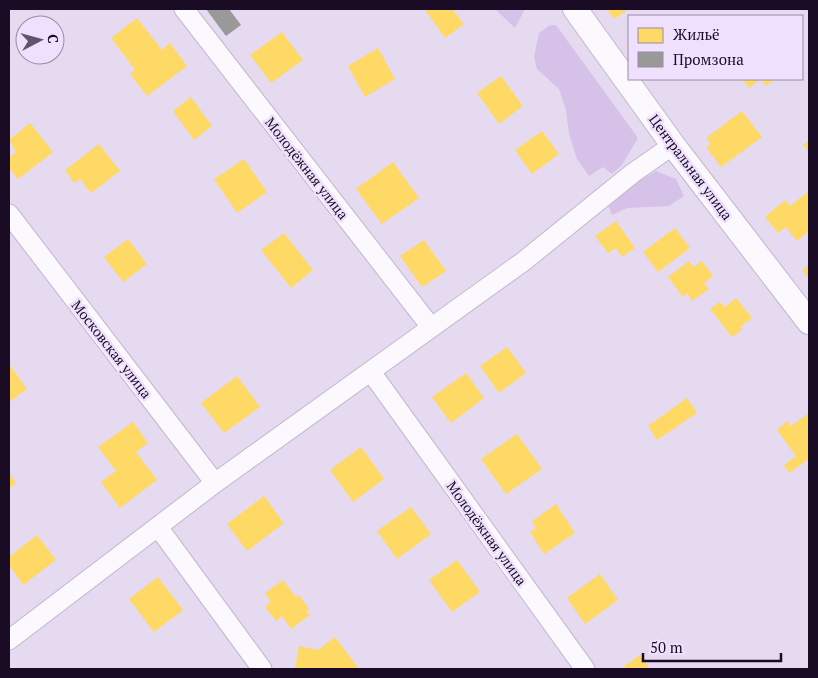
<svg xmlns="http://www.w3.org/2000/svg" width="818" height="678" viewBox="0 0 818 678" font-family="'PT Serif',serif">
  <rect width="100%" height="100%" fill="#e5daf0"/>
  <g fill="#d6c2e8">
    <path d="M495,9H525L515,28Z"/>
    <path d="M550,25H556L638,138L622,165L612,174L603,167L589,176L577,159L569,134L566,110L559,89L537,69L534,57L539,33Z"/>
    <path d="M656,171L676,179L684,196L669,206L627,208L612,215L608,205L631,186Z"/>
  </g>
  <g fill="#ffd966">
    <path d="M428,9H452L464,24L445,38L425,10Z"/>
    <path d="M607,9H629L614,19Z"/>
    <path d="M137,18L162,50L170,43L187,66L147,96L130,74L135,70L111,38Z"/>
    <path d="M282,32L303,60L271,83L250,55Z"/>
    <path d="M378,48L395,79L365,97L348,66Z"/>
    <path d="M501,76L523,106L499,124L477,93Z"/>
    <path d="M742,79H775L766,86L761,79L749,88Z"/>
    <path d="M191,97L212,126L194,140L173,111Z"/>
    <path d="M742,111L762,137L721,167L706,147L711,144L706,138Z"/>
    <path d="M30,123L53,152L18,179L9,168V158L16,152L9,140Z"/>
    <path d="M542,131L559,154L532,174L515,150Z"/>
    <path d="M809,140V153L803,145Z"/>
    <path d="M99,144L120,171L91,193L80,179L74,183L65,170Z"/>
    <path d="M244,159L267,192L237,213L214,179Z"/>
    <path d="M393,162L419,198L382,224L356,189Z"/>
    <path d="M809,191V231L797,241L786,227L778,233L765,217L785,200L790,206Z"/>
    <path d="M616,221L635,248L622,257L616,248L608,253L595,236Z"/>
    <path d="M675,228L690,248L658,272L643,252Z"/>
    <path d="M284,233L313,270L291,288L261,250Z"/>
    <path d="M128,239L147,264L123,282L104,257Z"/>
    <path d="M424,240L446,271L422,287L400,256Z"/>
    <path d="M689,261L693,267L702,261L713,276L704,283L709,289L692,301L687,293L683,297L668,277Z"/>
    <path d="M809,265V279L802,270Z"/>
    <path d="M736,298L752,318L740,327L742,330L732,337L710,309L720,302L725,307Z"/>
    <path d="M507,347L526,373L499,393L480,366Z"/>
    <path d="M9,364L27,389L9,402Z"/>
    <path d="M466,373L484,398L451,423L432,397Z"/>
    <path d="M237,376L260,407L224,433L201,403Z"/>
    <path d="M687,398L697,413L657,440L648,426Z"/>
    <path d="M809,413V459L789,473L784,465L796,456L777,430L787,421L791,426Z"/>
    <path d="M133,422L148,443L136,452L157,480L120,508L101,482L116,471L98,447Z"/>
    <path d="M517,434L542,469L506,494L481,459Z"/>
    <path d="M361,447L384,479L353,502L330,470Z"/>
    <path d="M9,473L16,483L9,489Z"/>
    <path d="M264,496L284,523L247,551L227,524Z"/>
    <path d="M556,504L575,533L544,554L530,532L536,528L532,521Z"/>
    <path d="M411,507L431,534L397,559L377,531Z"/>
    <path d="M37,535L56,560L23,585L9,565V557Z"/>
    <path d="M457,560L480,592L452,612L429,580Z"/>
    <path d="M600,574L618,600L585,624L567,598Z"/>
    <path d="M158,577L183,610L154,632L129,599Z"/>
    <path d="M283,580L296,597L299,595L309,609L306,611L310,615L291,629L282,616L276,621L265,607L271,602L265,593Z"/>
    <path d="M335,637L359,669L295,668L299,646L318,650Z"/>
    <path d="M640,655L650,669H626L624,666Z"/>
  </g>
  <path fill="#999" d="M206,9H229L241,25L226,36Z"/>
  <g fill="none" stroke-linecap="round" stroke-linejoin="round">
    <g stroke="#c2b7cd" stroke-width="21">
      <g id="minor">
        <path d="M184,9L431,327"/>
        <path d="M9,214L215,483"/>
        <path d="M371,372L585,669"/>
        <path d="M158,527L262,669"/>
        <path d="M9,640L215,483L524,261L633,173L673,145"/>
      </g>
    </g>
    <g stroke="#c2b7cd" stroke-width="26">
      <path id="tertiary" d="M575,9L673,145L809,322"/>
    </g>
    <use href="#minor" stroke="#fbf9fd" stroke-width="19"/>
    <use href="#tertiary" stroke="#fbf9fd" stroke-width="24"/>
  </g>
  <g text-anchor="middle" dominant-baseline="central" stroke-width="5" stroke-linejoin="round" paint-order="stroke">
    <g font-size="14" fill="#190c24" stroke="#efe1fd">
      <text transform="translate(691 167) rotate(53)">Центральная улица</text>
      <text transform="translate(307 168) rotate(52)">Молодёжная улица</text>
      <text transform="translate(112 349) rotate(52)">Московская улица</text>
      <text transform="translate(487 533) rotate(54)">Молодёжная улица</text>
    </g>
  </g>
  <rect width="818" height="678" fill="none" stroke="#190c24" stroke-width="20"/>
  <rect x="628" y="15" width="175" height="65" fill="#efe1fd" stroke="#998ca6"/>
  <rect x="638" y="28" width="25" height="15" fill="#ffd966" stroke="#998ca6"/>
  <text x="673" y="40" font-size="15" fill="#190c24">Жильё</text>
  <rect x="638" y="52" width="25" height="15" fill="#999999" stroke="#998ca6"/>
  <text x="673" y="65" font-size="15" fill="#190c24">Промзона</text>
  <g transform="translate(40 40) rotate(84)"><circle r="24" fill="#efe1fd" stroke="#998ca6"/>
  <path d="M0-4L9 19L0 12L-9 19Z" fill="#60546b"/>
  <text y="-8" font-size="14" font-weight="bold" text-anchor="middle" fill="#190c24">С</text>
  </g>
  <path d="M643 653v8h138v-8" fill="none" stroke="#190c24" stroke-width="2.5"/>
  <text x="650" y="653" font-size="15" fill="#190c24" stroke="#efe1fd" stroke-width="4" paint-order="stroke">50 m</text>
</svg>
